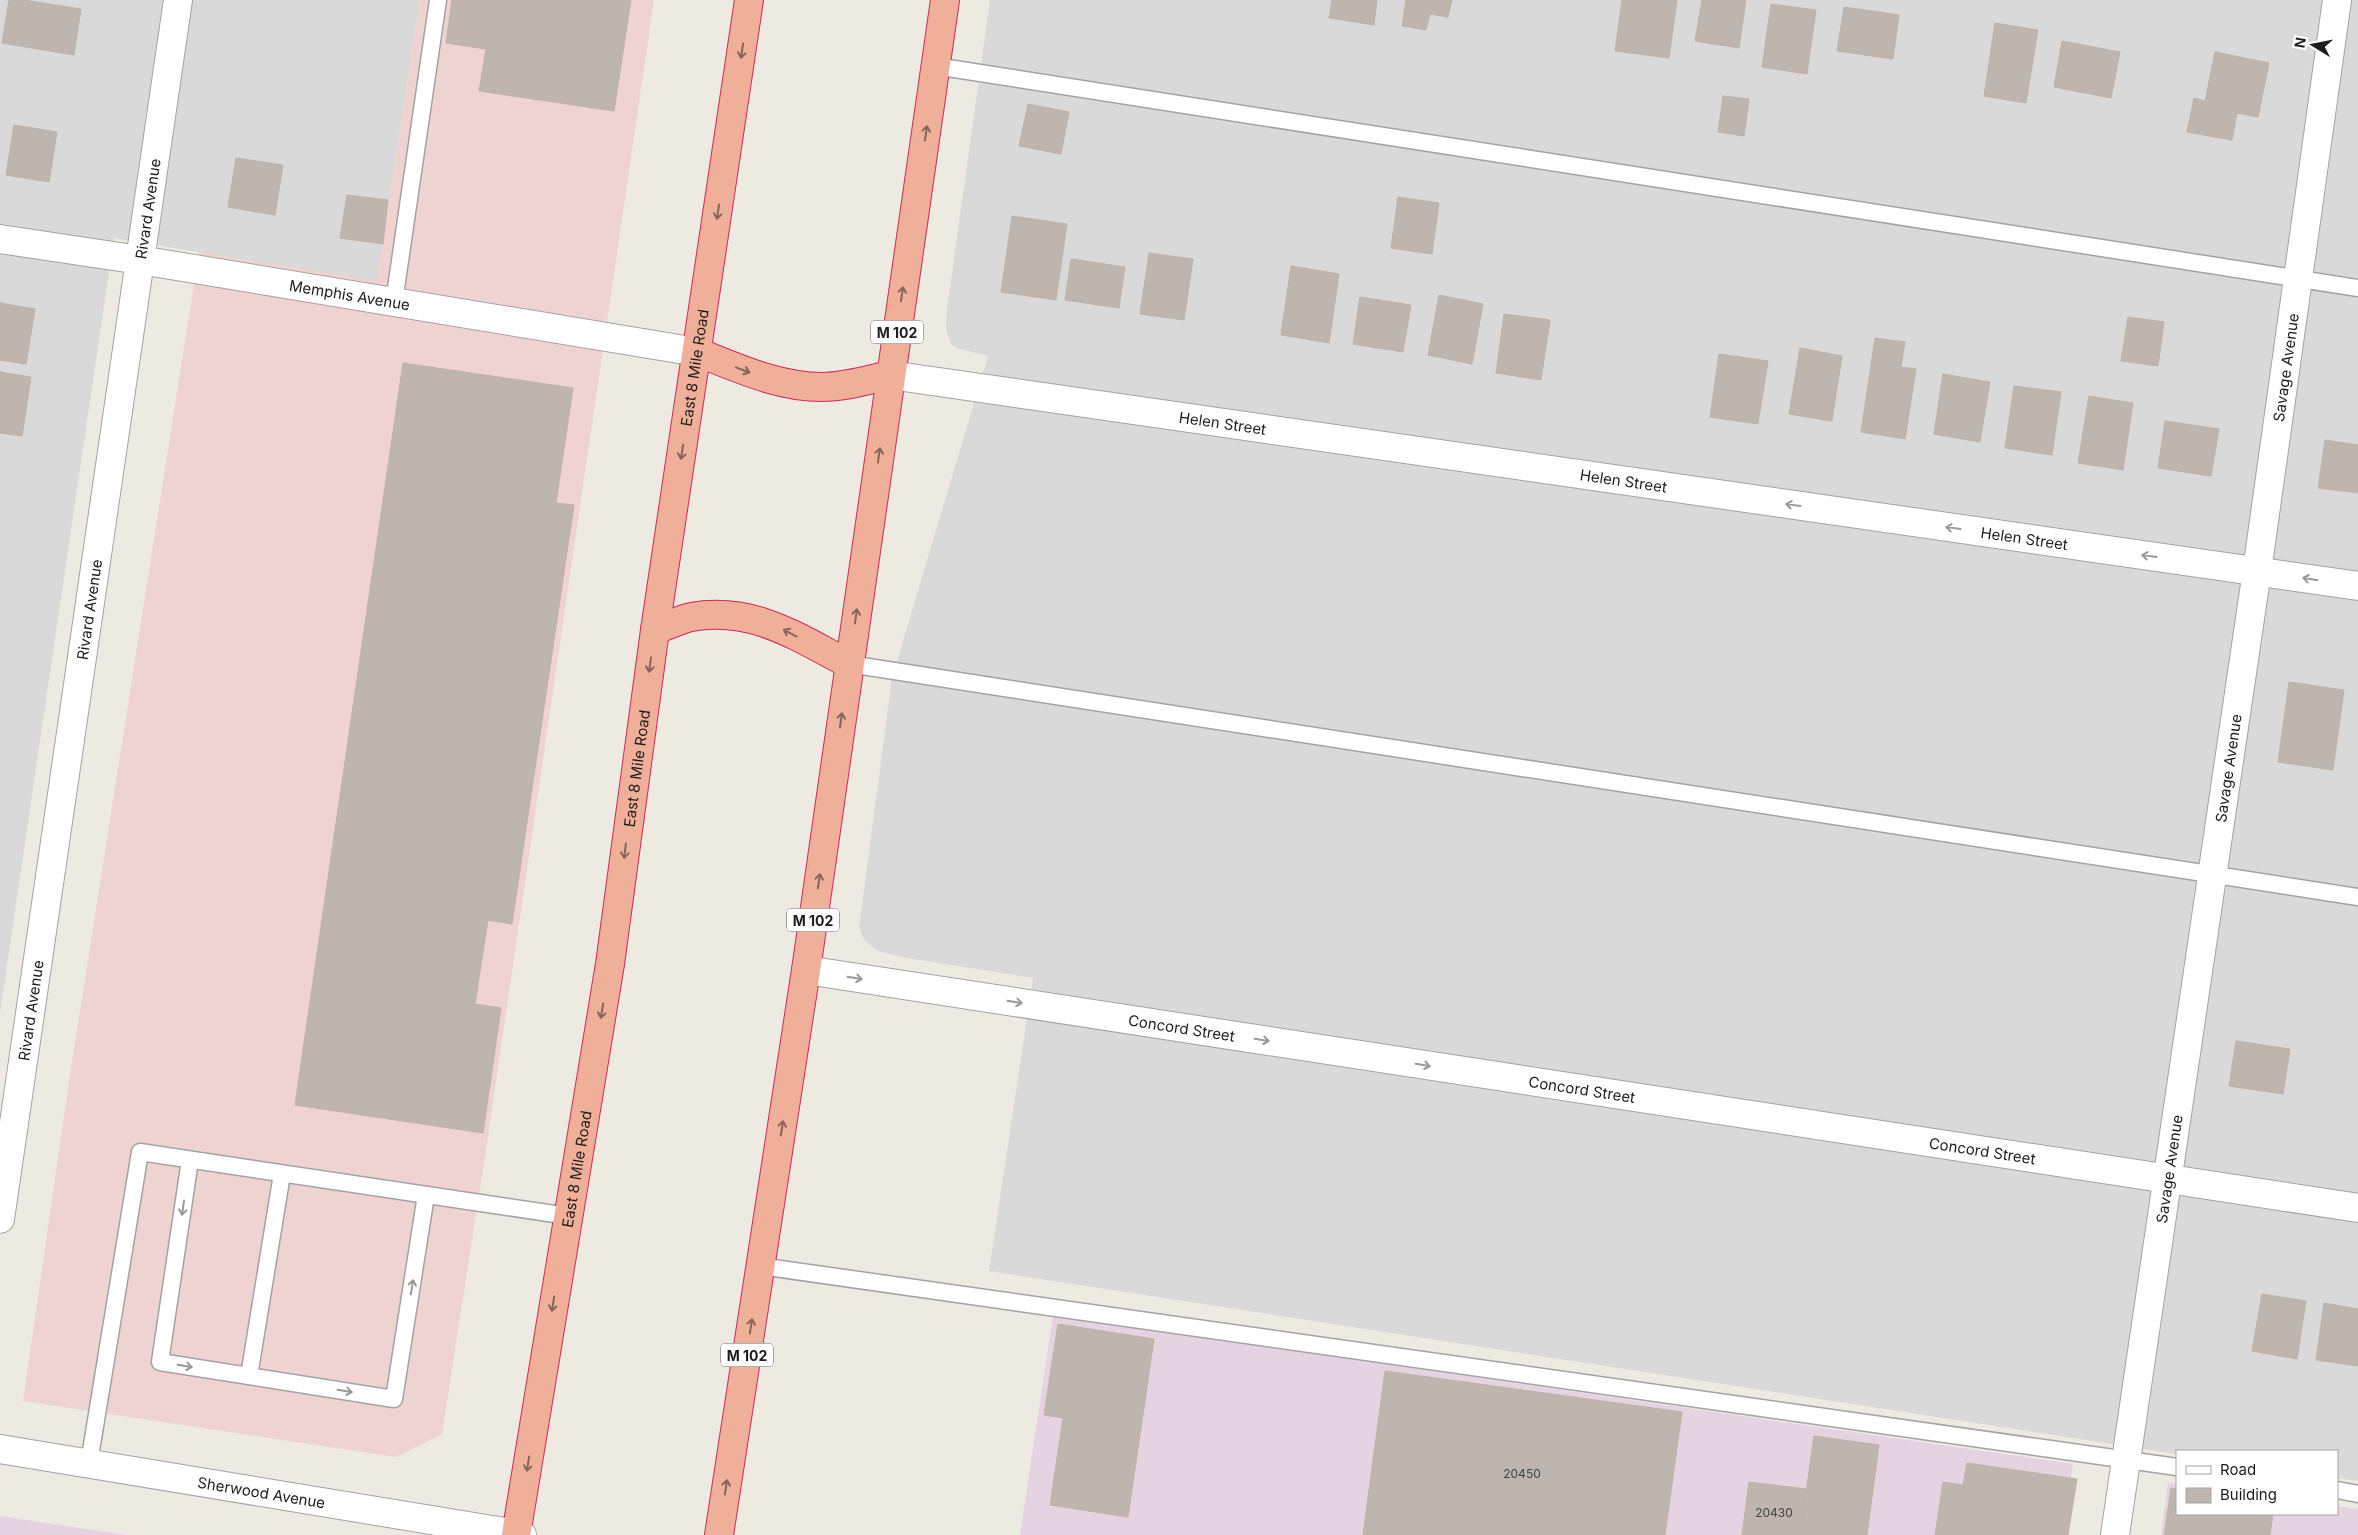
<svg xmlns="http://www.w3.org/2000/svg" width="2358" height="1535" viewBox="0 0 2358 1535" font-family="Inter,sans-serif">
  <rect width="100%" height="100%" fill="#edeae2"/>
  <g fill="#dad9d9">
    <path d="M0,0H420L377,282L114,238L0,1013Z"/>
    <path d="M990,0H2358V1481L2337,1478V1451H2177V1454L989,1271L1033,978L901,957L878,951L864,940L859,927L892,678L988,356L957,348L951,344L946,329L947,309Z"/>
  </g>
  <path fill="#eed3d0" d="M420,0H654L487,1143L442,1434L396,1457L23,1401L70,1075L199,252L377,281Z"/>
  <g fill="#e6d3e2">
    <path d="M1053,1316L2073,1464L2063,1535H1020Z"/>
    <path d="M2168,1482L2177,1483V1514H2337V1506L2358,1509V1535H2161Z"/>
    <path d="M0,1516L127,1535H0Z"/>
  </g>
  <g fill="#beb6ae" stroke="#bfb1a4">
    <path d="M9,0H24L81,9L74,55L2,43Z"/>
    <path d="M452,0H631L614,111L479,91L486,49L446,43Z"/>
    <path d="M1332,0H1377L1374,25L1329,18Z"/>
    <path d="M1406,0H1452L1448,17L1430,14L1426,30L1402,26Z"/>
    <path d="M1622,0H1677L1669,58L1615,51Z"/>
    <path d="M1702,0H1746L1739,48L1695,41Z"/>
    <path d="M1771,4L1816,10L1807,74L1762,67Z"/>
    <path d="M1844,7L1899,15L1893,59L1837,51Z"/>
    <path d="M1995,23L2038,30L2026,103L1984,96Z"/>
    <path d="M2062,41L2120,52L2111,98L2054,87Z"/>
    <path d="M2215,52L2269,63L2258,117L2237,113L2232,140L2187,132L2194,98L2205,101Z"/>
    <path d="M1723,96L1749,99L1744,136L1718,132Z"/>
    <path d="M1028,104L1069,112L1061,154L1019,146Z"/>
    <path d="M14,125L57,132L49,182L6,175Z"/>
    <path d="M236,158L283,165L275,215L228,207Z"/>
    <path d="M347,195L388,200L383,244L340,238Z"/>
    <path d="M1398,197L1439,203L1432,254L1391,248Z"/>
    <path d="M1012,216L1067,224L1056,300L1001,292Z"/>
    <path d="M1149,253L1193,259L1184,320L1140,314Z"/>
    <path d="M1071,259L1125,267L1119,308L1065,300Z"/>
    <path d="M1291,266L1339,274L1329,343L1281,335Z"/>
    <path d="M1439,295L1483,304L1472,364L1428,355Z"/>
    <path d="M1360,297L1411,305L1403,352L1353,344Z"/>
    <path d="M0,303L35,309L26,364L0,360Z"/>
    <path d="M1504,314L1550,320L1541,380L1496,373Z"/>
    <path d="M2128,317L2164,322L2158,366L2121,361Z"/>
    <path d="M1875,338L1905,342L1901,367L1916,369L1905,439L1861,432Z"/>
    <path d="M1800,348L1842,356L1832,421L1789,414Z"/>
    <path d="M1719,354L1768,361L1758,424L1710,417Z"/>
    <path d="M403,363L573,388L556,503L574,505L512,924L488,920L475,1004L501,1008L483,1133L295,1105Z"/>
    <path d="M0,372L31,377L22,436L0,433Z"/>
    <path d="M1943,374L1990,382L1980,442L1934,434Z"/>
    <path d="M2014,386L2061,392L2052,455L2005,448Z"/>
    <path d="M2089,396L2133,403L2123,470L2078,463Z"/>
    <path d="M2165,421L2219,429L2211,476L2158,468Z"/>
    <path d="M2325,440L2358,445V493L2318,488Z"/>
    <path d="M2289,682L2344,690L2333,770L2278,762Z"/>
    <path d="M2236,1041L2290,1049L2283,1094L2229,1086Z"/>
    <path d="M2262,1294L2306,1301L2297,1359L2252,1351Z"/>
    <path d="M2324,1303L2358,1309V1366L2316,1360Z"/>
    <path d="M1058,1324L1154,1339L1128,1517L1050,1505L1063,1418L1044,1415Z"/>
    <path d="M1385,1371L1682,1412L1665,1535H1363Z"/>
    <path d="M1814,1436L1879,1445L1867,1535H1800Z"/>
    <path d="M1967,1463L2077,1479L2068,1535H1935L1943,1482L1963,1485Z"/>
    <path d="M1749,1482L1806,1489L1800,1535H1742Z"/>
    <path d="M2171,1488L2177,1489V1514H2273L2270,1535H2164Z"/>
  </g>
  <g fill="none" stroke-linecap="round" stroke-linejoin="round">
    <g stroke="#a3a3a3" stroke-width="19">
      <g id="service">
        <path d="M935,66L2358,288"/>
        <path d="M394,302L438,0"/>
        <path d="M849,664L2358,897"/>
        <path d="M190,1160L160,1362L394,1399L426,1195"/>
        <path d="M760,1266L2177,1467"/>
        <path d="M249,1376L282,1174"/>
        <path d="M89,1463L140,1152L568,1216"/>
        <path d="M2337,1490L2358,1494"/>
      </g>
    </g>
    <g stroke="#a3a3a3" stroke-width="30">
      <g id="minor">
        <path id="s1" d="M0,239L140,260L697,352"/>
        <path id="s2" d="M890,375L2358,586"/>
        <path id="s3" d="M806,970L2358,1208"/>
        <path id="s4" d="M0,1219L178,0"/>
        <path id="s5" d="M2115,1535L2257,571L2337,0"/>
      </g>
    </g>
    <g stroke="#a3a3a3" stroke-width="30">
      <g id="tertiary">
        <path id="s6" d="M0,1449L522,1535"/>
      </g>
    </g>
    <g stroke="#d42659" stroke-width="30">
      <g id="trunk">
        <path d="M697,352C738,368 778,387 822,387C845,387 868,380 890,375"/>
        <path d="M655,630C667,626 679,620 691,617C753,606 797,637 849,664"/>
        <path id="s7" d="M516,1535L610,964L655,630L749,0"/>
        <path d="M719,1535L806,970L945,0"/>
      </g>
    </g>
    <use href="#service" stroke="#fff" stroke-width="16"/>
    <use href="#minor" stroke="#fff" stroke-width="28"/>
    <use href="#tertiary" stroke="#fff" stroke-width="28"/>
    <use href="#trunk" stroke="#efaf98" stroke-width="28"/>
  </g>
  <defs><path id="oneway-shaft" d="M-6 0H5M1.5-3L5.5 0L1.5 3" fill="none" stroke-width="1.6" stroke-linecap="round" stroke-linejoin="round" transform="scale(1.25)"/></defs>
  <g stroke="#86665a">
    <use href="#oneway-shaft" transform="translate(742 51) rotate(98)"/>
    <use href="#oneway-shaft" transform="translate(926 133) rotate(-82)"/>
    <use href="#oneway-shaft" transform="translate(718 212) rotate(98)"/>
    <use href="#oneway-shaft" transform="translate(902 294) rotate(-82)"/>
    <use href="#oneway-shaft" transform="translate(743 370) rotate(21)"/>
    <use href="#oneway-shaft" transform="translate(682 452) rotate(99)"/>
    <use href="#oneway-shaft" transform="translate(879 455) rotate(-82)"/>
    <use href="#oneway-shaft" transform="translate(856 616) rotate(-82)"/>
    <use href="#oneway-shaft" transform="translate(790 633) rotate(-152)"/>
    <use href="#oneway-shaft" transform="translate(650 665) rotate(98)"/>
    <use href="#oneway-shaft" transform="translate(841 720) rotate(-82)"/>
    <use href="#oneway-shaft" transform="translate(625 851) rotate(97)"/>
    <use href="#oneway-shaft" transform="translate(819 881) rotate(-82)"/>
    <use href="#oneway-shaft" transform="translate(602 1011) rotate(99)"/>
    <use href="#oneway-shaft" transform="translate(782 1128) rotate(-81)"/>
    <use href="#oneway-shaft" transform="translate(553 1304) rotate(99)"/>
    <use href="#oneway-shaft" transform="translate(751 1326) rotate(-81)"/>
    <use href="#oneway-shaft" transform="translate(528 1464) rotate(99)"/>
    <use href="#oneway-shaft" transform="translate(726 1487) rotate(-81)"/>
  </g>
  <g stroke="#999">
    <use href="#oneway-shaft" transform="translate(1793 505) rotate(-172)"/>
    <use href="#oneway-shaft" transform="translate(1953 528) rotate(-172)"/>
    <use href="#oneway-shaft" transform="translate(2149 556) rotate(-172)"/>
    <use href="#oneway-shaft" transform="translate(2310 579) rotate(-171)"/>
    <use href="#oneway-shaft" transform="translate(855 978) rotate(9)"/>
    <use href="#oneway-shaft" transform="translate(1015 1002) rotate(9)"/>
    <use href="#oneway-shaft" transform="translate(1262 1040) rotate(9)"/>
    <use href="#oneway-shaft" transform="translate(1423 1065) rotate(9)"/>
    <use href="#oneway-shaft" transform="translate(183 1208) rotate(98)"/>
    <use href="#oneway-shaft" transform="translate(412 1287) rotate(-81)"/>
    <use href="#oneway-shaft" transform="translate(185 1366) rotate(9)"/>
    <use href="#oneway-shaft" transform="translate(345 1391) rotate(9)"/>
  </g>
  <g text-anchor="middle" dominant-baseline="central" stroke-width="4.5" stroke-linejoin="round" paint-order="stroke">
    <g font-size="12" fill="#444240">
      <text x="1522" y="1473">20450</text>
      <text x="1774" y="1512">20430</text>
    </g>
    <g fill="#fff" stroke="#606060" stroke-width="1">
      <rect x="871" y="320.5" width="52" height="23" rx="4"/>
      <rect x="787" y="908.5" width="52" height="23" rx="4"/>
      <rect x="721" y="1343.5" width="52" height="23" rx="4"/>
    </g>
    <g font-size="14" font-weight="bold" fill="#1c1c1c">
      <text x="897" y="332">M 102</text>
      <text x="813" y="920">M 102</text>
      <text x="747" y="1355">M 102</text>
    </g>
    <g font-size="15" fill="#1c1c1c" stroke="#fff">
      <text stroke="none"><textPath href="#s4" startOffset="1021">Rivard Avenue</textPath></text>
      <text stroke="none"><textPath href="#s1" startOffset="354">Memphis Avenue</textPath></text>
      <text stroke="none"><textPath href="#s7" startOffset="1181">East 8 Mile Road</textPath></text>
      <text stroke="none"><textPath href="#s5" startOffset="1180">Savage Avenue</textPath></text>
      <text stroke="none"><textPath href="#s2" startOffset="336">Helen Street</textPath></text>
      <text stroke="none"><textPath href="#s2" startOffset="741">Helen Street</textPath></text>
      <text stroke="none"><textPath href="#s2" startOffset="1146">Helen Street</textPath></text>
      <text stroke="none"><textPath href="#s4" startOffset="616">Rivard Avenue</textPath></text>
      <text stroke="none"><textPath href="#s7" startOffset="776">East 8 Mile Road</textPath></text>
      <text stroke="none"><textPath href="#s5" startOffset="775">Savage Avenue</textPath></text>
      <text stroke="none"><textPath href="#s4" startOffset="211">Rivard Avenue</textPath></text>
      <text stroke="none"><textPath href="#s3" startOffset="380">Concord Street</textPath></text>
      <text stroke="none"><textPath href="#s3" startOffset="785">Concord Street</textPath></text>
      <text stroke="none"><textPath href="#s3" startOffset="1190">Concord Street</textPath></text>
      <text stroke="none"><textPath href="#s5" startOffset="370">Savage Avenue</textPath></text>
      <text stroke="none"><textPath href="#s7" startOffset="371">East 8 Mile Road</textPath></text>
      <text stroke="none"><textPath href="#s6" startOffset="265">Sherwood Avenue</textPath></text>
    </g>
  </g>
  <rect x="2176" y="1450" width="162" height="65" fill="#ffffff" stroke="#a4a4a4"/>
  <rect x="2186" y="1466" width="25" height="8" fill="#ffffff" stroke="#a4a4a4"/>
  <text x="2220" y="1475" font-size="15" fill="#1c1c1c">Road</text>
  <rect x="2186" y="1488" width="25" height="15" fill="#beb6ae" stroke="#a4a4a4"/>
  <text x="2220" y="1500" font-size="15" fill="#1c1c1c">Building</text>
  <g transform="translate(2313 45) rotate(280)" stroke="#ffffff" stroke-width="4" paint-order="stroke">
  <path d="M0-4L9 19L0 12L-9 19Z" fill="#1c1c1c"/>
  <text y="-8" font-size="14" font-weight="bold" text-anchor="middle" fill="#1c1c1c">N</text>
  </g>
</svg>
